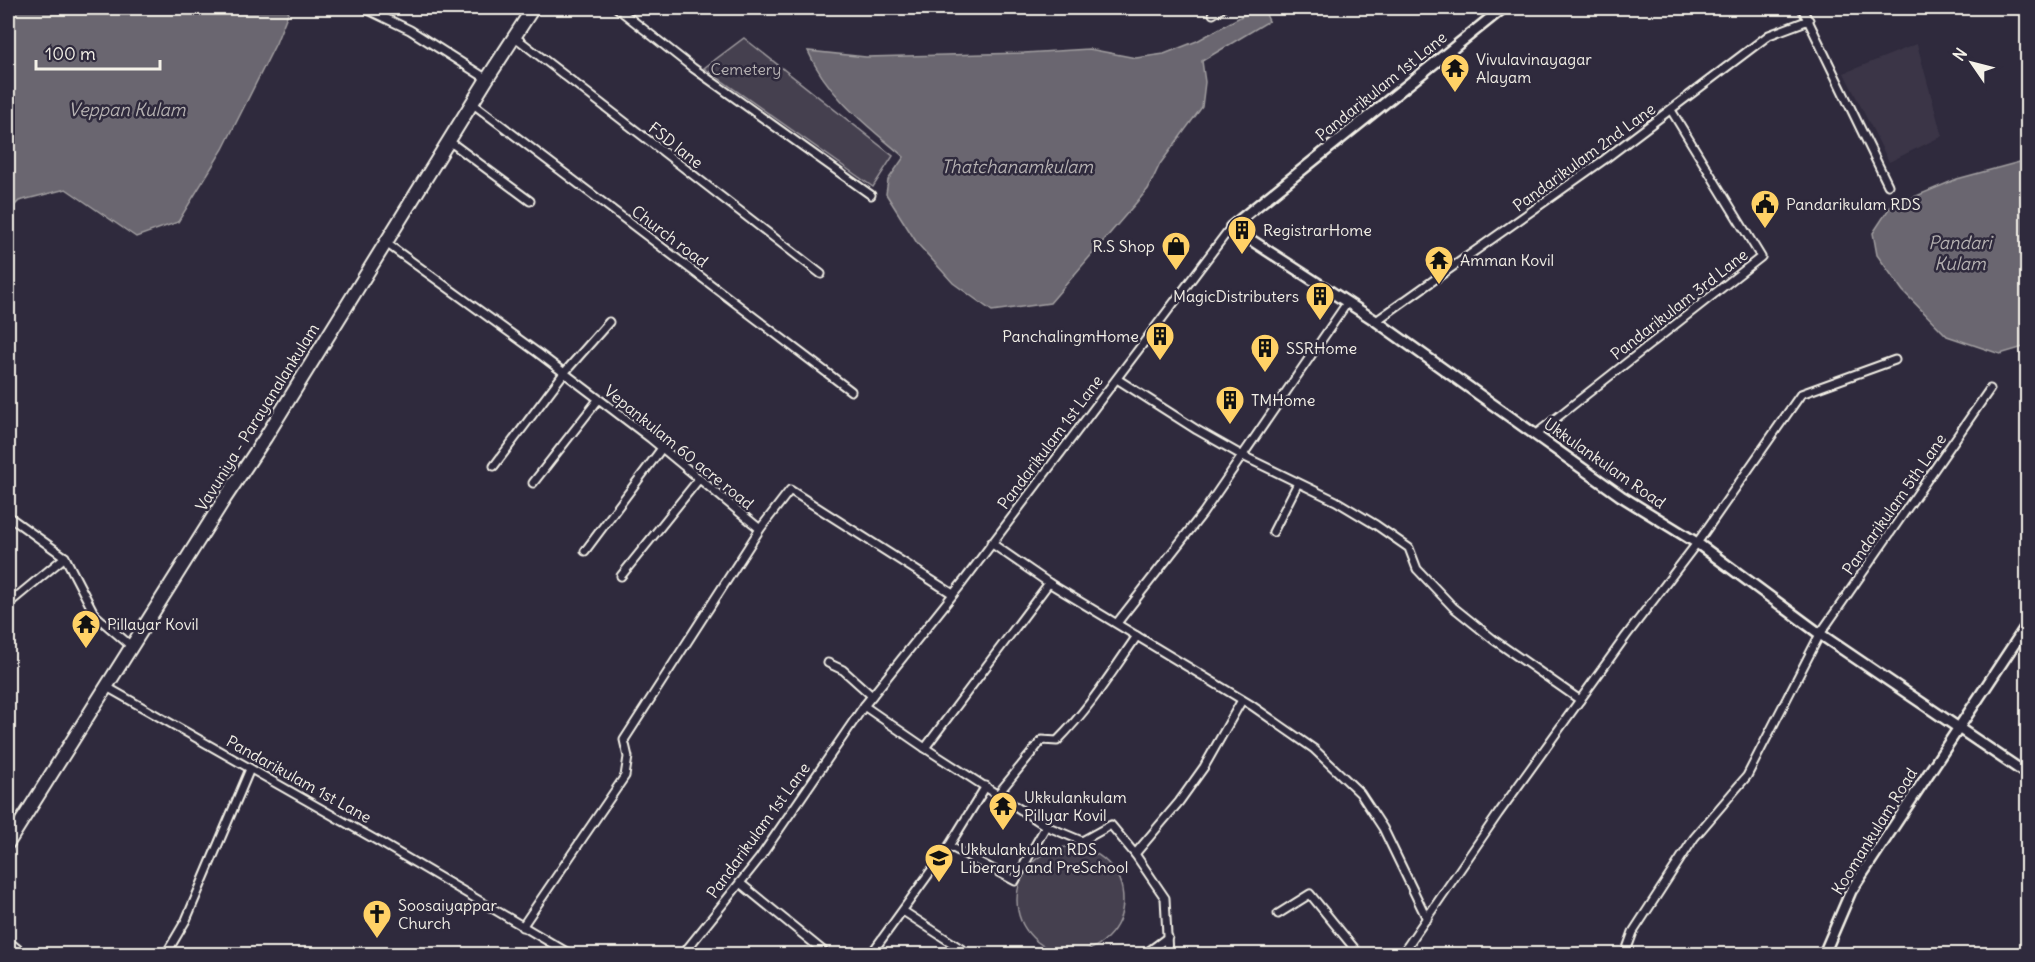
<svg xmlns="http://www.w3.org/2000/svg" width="2035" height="962" viewBox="0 0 2035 962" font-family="Delius,sans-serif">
  <rect width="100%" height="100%" fill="#2f2a3d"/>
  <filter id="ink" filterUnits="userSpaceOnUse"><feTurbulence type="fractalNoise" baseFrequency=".0167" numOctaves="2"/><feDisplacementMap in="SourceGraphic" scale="12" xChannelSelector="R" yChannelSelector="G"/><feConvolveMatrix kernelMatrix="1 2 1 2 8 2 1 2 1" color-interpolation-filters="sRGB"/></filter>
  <g filter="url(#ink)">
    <path fill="#3b3647" d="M1917,44L1942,136L1889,162L1844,73Z"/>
    <g fill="#454050" stroke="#9c989c" stroke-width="1.5">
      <path d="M744,38L893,156L873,187L704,68Z"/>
      <circle cx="1070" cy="900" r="53"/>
    </g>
    <g fill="#6a6670" stroke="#a19ea0" stroke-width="1.5">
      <path d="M8,8H290L276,43L223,149L178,222L136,237L66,189L19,201L8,212Z"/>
      <path d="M1256,8H1263L1269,21L1202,61L1205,82L1202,107L1160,164L1148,189L1050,303L992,311L953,283L917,243L886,194L888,180L904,157C869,127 827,96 808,51L866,57L1024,53L1089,49L1136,58L1164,54L1197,41Z"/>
      <path d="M2027,160V346L2000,354L1947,336L1903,291L1877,255L1873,233L1890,207L1957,179Z"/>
    </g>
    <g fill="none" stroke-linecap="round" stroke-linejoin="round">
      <g stroke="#f4f1e8" stroke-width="11">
        <g id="street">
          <path d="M364,8L410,30L487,79"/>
          <path d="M617,8L693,68L871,195"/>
          <path d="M1212,8L1213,14L1222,8"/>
          <path d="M1802,8L1888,185"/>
          <path d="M515,37L821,274"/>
          <path d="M472,103L851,391"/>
          <path d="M449,141L530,201"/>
          <path d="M386,243L538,353L650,438L760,529L790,490L953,594"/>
          <path d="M1376,321L1605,159L1769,35L1809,20"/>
          <path d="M1117,379L1197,430L1243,456L1336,501L1376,525L1409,548L1417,569L1453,607L1494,640L1580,700"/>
          <path d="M1536,434L1761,257L1671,110"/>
          <path d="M494,466L564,373L609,322"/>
          <path d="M533,483L598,400"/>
          <path d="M8,516L65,557L95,615L131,646"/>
          <path d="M1273,532L1298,483"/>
          <path d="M991,543L1049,583L1251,705L1314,749L1360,793L1383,828L1427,919"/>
          <path d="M585,551L662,448"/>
          <path d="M621,576L699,479"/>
          <path d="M8,604L65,557"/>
          <path d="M1117,623L1203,513L1347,303"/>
          <path d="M828,663L843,670L872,696"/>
          <path d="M105,686L383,844L570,954"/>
          <path d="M864,706L925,748L1046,826L1082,841L1111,825L1135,854L1165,898L1168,954"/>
          <path d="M925,748L1049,583"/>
          <path d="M998,794L1042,740L1057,741C1088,710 1112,672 1137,636"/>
          <path d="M949,846L1015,881L1046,826"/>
          <path d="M1135,854L1179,802L1204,767L1242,700"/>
          <path d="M740,883L827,954"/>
          <path d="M903,911L969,954"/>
          <path d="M1278,914L1310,894L1359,954"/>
          <path d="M522,927L625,776L628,757L624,740L760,529"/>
          <path d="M8,941L24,954"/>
          <path d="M166,954L186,920L250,769"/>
          <path d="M683,954L759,859L864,706L963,582L1231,227"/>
          <path d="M871,954L949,846L986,786"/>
          <path d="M1145,954L1168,937"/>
          <path d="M1402,954L1498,814L1626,636L1697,543L1801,394L1895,360"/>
          <path d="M1625,954L1633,932L1694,838L1747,776L1820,634L1990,389"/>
        </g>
      </g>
      <g stroke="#f4f1e8" stroke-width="14">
        <g id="secondary">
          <path d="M1503,8L1231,227L1376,321L1621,496L1697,543L1820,634L2028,775"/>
          <path d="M1824,954L1851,891L2028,623"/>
        </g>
      </g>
      <g stroke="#f4f1e8" stroke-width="16">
        <path id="highway" d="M8,843L225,498L265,438L487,79L533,8"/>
      </g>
      <use href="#street" stroke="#2f2a3d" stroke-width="7"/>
      <use href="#secondary" stroke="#2f2a3d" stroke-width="9"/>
      <use href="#highway" stroke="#2f2a3d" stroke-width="12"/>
    </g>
  </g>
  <defs>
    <g id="temple-pin" transform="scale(1.5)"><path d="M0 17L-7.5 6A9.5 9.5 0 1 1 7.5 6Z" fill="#ffd166" stroke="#2f2a3d"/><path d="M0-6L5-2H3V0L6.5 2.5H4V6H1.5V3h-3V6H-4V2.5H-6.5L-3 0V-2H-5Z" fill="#111"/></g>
    <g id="civic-pin" transform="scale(1.5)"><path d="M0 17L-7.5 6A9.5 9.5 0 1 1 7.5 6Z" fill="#ffd166" stroke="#2f2a3d"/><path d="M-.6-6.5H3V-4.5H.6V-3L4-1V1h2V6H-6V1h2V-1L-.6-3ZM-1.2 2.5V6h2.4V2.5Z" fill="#111"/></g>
    <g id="building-pin" transform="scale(1.5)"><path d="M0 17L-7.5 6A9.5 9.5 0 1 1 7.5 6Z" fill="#ffd166" stroke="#2f2a3d"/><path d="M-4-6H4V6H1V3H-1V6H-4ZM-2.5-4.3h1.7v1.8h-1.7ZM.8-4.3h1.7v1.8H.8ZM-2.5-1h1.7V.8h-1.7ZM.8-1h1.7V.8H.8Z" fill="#111"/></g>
    <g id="shop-pin" transform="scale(1.5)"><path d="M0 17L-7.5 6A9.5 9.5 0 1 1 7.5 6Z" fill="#ffd166" stroke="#2f2a3d"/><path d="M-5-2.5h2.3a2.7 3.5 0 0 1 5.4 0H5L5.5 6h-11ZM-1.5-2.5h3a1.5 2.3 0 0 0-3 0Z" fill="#111"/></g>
    <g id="school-pin" transform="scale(1.5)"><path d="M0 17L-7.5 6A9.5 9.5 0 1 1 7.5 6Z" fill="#ffd166" stroke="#2f2a3d"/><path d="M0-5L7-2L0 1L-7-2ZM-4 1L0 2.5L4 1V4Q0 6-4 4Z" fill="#111"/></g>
    <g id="church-pin" transform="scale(1.5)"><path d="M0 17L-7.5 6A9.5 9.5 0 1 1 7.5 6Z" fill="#ffd166" stroke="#2f2a3d"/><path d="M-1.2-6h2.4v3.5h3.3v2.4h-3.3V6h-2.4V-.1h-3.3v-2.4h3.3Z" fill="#111"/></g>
  </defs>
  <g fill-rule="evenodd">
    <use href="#temple-pin" x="1455" y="68"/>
    <use href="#civic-pin" x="1765" y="204"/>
    <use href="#building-pin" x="1242" y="230"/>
    <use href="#shop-pin" x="1176" y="246"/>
    <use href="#temple-pin" x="1439" y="260"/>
    <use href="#building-pin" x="1320" y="296"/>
    <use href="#building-pin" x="1160" y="336"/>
    <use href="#building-pin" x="1265" y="348"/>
    <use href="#building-pin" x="1230" y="400"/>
    <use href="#temple-pin" x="86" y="624"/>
    <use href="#temple-pin" x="1003" y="806"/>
    <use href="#school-pin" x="939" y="858"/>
    <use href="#church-pin" x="377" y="914"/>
  </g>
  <g text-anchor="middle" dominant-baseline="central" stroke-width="5" stroke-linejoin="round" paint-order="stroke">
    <g font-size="16" fill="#f4f1e8" stroke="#2f2a3d" text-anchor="start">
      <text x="1476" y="59">Vivulavinayagar<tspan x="1476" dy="18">Alayam</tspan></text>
      <text x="1786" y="204">Pandarikulam RDS</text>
      <text x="1263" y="230">RegistrarHome</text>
      <text x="1155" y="246" text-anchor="end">R.S Shop</text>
      <text x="1460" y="260">Amman Kovil</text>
      <text x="1299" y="296" text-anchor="end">MagicDistributers</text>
      <text x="1139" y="336" text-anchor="end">PanchalingmHome</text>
      <text x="1286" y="348">SSRHome</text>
      <text x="1251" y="400">TMHome</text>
      <text x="107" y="624">Pillayar Kovil</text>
      <text x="1024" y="797">Ukkulankulam<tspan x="1024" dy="18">Pillyar Kovil</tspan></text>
      <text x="960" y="849">Ukkulankulam RDS<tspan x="960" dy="18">Liberary and PreSchool</tspan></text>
      <text x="398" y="905">Soosaiyappar<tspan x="398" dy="18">Church</tspan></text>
    </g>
    <g font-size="16" fill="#b7b3b3" stroke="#2f2a3d">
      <text x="746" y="69">Cemetery</text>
    </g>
    <g font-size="16" fill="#f4f1e8" stroke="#2f2a3d">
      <text transform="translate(1381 86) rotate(-39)">Pandarikulam 1st Lane</text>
      <text transform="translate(676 145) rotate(38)">FSD lane</text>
      <text transform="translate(1584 157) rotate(-36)">Pandarikulam 2nd Lane</text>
      <text transform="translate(670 236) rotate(37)">Church road</text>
      <text transform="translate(1679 304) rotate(-38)">Pandarikulam 3rd Lane</text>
      <text transform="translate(257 417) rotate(-58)">Vavuniya - Parayanalankulam</text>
      <text transform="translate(1050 442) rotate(-53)">Pandarikulam 1st Lane</text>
      <text transform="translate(679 447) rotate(39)">Vepankulam 60 acre road</text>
      <text transform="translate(1605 463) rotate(35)">Ukkulankulam Road</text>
      <text transform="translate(1894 504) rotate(-55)">Pandarikulam 5th Lane</text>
      <text transform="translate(299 779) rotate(29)">Pandarikulam 1st Lane</text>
      <text transform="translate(758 830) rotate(-54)">Pandarikulam 1st Lane</text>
      <text transform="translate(1874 831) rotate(-58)">Koomankulam Road</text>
    </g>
    <g font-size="18" font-style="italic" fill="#b6b2b2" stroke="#2f2a3d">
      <text x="127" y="109">Veppan Kulam</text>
      <text x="1017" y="166">Thatchanamkulam</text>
      <text x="1960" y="242">Pandari<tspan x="1960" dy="21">Kulam</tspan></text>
    </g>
  </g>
  <rect width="2035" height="962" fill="none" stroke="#2f2a3d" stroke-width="30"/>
  <rect x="15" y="15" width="2005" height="932" fill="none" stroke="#f4f1e8" stroke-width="2" filter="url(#ink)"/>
  <g transform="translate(1972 63) rotate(305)" stroke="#2f2a3d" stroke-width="4.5" paint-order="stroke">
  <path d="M0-4.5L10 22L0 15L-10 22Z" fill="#f4f1e8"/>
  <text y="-9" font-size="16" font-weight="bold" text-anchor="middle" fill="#f4f1e8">N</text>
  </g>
  <path d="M36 60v9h124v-9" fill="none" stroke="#f4f1e8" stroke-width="3"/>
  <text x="45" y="60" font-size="18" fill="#f4f1e8" stroke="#2f2a3d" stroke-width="4.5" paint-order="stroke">100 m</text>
</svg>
